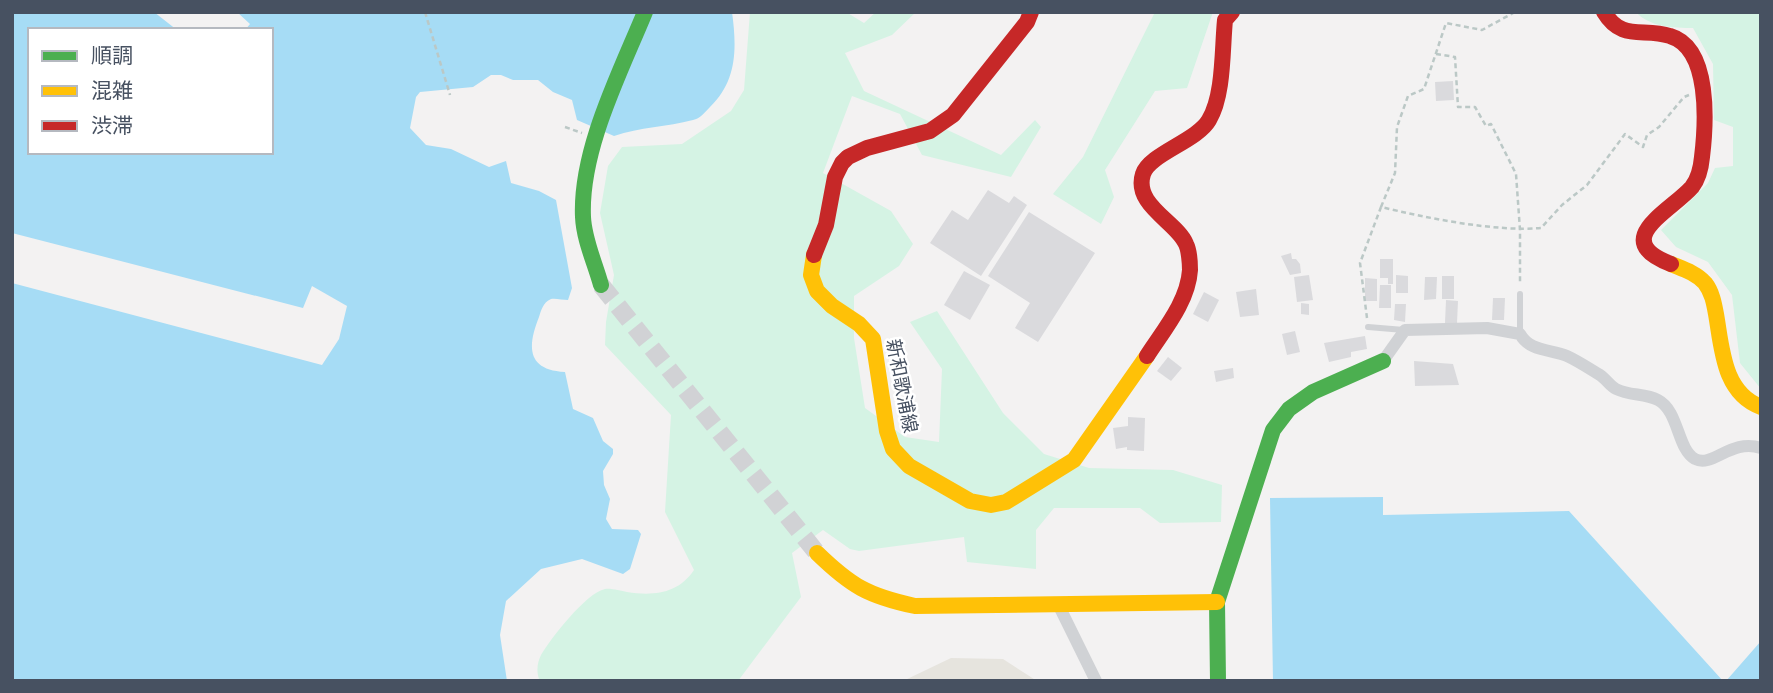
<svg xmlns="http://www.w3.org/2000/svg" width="1773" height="693" viewBox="0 0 1773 693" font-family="Poppins,'Noto Sans JP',sans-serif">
  <rect width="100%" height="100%" fill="#f3f2f2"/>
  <g fill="#d5f3e4">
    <path d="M750,12H846L864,23L876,12H916L892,35L845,53L864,91L1001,155L1035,120L1041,127L1011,177L922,155L900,114L852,96L823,173L891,211L913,244L899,266L854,296V338L865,408L905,437L939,442L942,369L910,322L937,311L1003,413L1044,454L1089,468L1173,470L1222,485L1221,522L1160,523L1140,508H1054L1036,530V569L967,562L964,537L859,551L850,549L823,530L792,553L801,597L738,681H540C536,673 537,663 541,655C551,638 586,593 605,589C611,588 621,591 627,592C653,596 678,594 694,570L665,512L671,415L605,345L606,322L614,275L600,213L608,166L622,147L682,144L731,111L744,90Z"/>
    <path d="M1155,12H1213L1187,88L1155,91L1105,170L1114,197L1101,224L1053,194L1083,157Z"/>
    <path d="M1636,12H1761V389L1740,363L1732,295L1708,262L1676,247L1661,230L1708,183L1715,168L1733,166V127L1714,120L1713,64L1693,28C1674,28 1649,27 1636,12Z"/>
  </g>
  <path fill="#e6e4de" d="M951,658L1003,659L1037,681H903Z"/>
  <g fill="#a6dcf5">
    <path d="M12,12H154L177,30H30V152H271V30H245L250,24L237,12H732C737,49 737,81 710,107C705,112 700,119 693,120C667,127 640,127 614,136L577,120L572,100L553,92L538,80H513L501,75H491L473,87L420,92L416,97L410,128L426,145L451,149L489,167L506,161L511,183L539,191L556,200L572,288L568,300C563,300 555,298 551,299C543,302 541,311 539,317C527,347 527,370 565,372L573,409L593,418L603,441L613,449V454L603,471L604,485L610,499L606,519L612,529L638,530L641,534L630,569L623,574L582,559L541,569L506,601L500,635L507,681H12Z"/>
    <path d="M1383,497V515L1569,511L1723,681H1273L1270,498Z"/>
    <path d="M1761,641V681H1726Z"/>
  </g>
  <path fill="#f3f2f2" d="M12,233L303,308L312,286L347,306L339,339L322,365L12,283Z"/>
  <g fill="#dadadd">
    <path d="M1453,81L1454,100L1436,101L1435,82Z"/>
    <path d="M988,190L1009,203L1014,196L1027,205L981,276L930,243L952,210L968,220Z"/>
    <path d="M1029,212L1095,253L1038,342L1015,328L1030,303L988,276Z"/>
    <path d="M1291,253L1292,259H1296L1300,264L1301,273L1290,275L1281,256Z"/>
    <path d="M1380,259H1393V284H1388V278H1380Z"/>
    <path d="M964,271L990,285L970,320L944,305Z"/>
    <path d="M1309,275L1313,300L1297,302L1294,277Z"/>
    <path d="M1396,275L1408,276V293H1396Z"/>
    <rect x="1442" y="276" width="12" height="23"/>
    <path d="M1425,277H1437L1436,299L1424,300Z"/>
    <path d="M1365,278L1377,279V301H1365Z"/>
    <path d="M1380,285H1391V308H1379Z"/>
    <path d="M1256,289L1259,315L1240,317L1236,292Z"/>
    <path d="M1204,292L1219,300L1208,322L1193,314Z"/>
    <path d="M1493,298H1505L1504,320H1492Z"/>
    <path d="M1446,300L1458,301L1457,323H1445Z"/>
    <path d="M1301,303L1309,304V315L1301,314Z"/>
    <path d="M1395,304H1406L1405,322L1394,320Z"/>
    <path d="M1295,331L1300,352L1287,355L1282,334Z"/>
    <path d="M1365,336L1367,349L1351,352V357L1329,362L1324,343Z"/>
    <path d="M1168,357L1182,368L1171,381L1157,371Z"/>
    <path d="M1414,361L1453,364L1459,385L1415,386Z"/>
    <path d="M1233,368L1234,378L1216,382L1214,371Z"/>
    <path d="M1128,417L1145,418L1144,451L1127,450V447L1116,449L1113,428L1128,426Z"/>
  </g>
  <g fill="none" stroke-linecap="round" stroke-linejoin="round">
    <path stroke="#d1d2d5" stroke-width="18" stroke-dasharray="18 9" stroke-linecap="butt" d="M601,285L817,553"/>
    <g stroke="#bbc8c6" stroke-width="2.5" stroke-dasharray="5 3.5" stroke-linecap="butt">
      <path d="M425,12L450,95"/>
      <path d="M1436,54L1455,57L1458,107H1475L1486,126L1491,124L1516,174L1520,230V284"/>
      <path d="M565,127L582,133"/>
      <path d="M1381,207L1395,173L1397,127L1408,96L1424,89L1446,23L1482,30L1515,12"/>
      <path d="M1367,318L1360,263L1381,207C1427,218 1495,232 1541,228L1562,205L1587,185L1625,134L1643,147L1647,135L1659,127L1684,97L1689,95"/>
    </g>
    <g stroke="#d0d2d5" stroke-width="6">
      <path d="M1520,294V334"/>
      <path d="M1368,327L1404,330"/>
    </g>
    <g stroke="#d0d2d5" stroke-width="12">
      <path d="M1383,361L1405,330L1487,328L1520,334C1530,352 1551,349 1567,356C1578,361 1590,369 1600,375C1606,379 1610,386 1616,389C1630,396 1645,393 1658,400C1679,411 1677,449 1695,459C1713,468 1731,438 1761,448"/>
      <path d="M1058,604L1096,681"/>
    </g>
    <g stroke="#4caf50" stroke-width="16">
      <path d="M601,285C595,263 584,240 583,217C580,150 620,73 645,12"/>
      <path d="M1218,681L1217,602L1273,430L1289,409L1313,392L1383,361"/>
    </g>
    <g stroke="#ffc107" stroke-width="16">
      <path d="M814,255L811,275L817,291L832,306L859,324L873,339L887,431L893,449L909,466L970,501L991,505L1006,502L1074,460L1147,356"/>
      <path d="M1671,264C1683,269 1696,273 1705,283C1712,292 1714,303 1716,314C1722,348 1723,393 1761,407"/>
      <path d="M817,553C851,586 868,596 915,606L1217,602"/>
    </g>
    <g stroke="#c62828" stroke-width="16">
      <path d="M1604,12C1622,42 1643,27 1670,36C1711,48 1706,124 1702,157C1701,168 1699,178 1692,187C1671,211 1608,240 1671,264"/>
      <path d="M814,255L826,225L835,177L842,163L848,157L867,148L930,131L953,115L1027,22L1031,12"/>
      <path d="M1147,356C1163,331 1188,302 1190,270C1190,264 1189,250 1186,244C1177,222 1133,205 1143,174C1149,154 1197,141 1209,120C1224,95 1222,50 1225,20L1232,12"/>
    </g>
  </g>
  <g text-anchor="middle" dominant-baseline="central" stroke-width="5" stroke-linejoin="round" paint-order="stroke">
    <g font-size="19" fill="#475161" stroke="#fff">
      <text transform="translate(902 386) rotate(79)">新和歌浦線</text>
    </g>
  </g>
  <rect width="1773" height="693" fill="none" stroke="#475161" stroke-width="28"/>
  <rect x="28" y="28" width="245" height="126" fill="#ffffff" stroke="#b5b9c0" stroke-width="2"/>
  <rect x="42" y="51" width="35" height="10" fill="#4caf50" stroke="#b5b9c0" stroke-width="2"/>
  <text x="91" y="63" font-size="21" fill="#475161">順調</text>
  <rect x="42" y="86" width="35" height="10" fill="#ffc107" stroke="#b5b9c0" stroke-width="2"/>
  <text x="91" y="98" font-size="21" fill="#475161">混雑</text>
  <rect x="42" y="121" width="35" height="10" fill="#c62828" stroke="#b5b9c0" stroke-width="2"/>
  <text x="91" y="133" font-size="21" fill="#475161">渋滞</text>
</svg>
